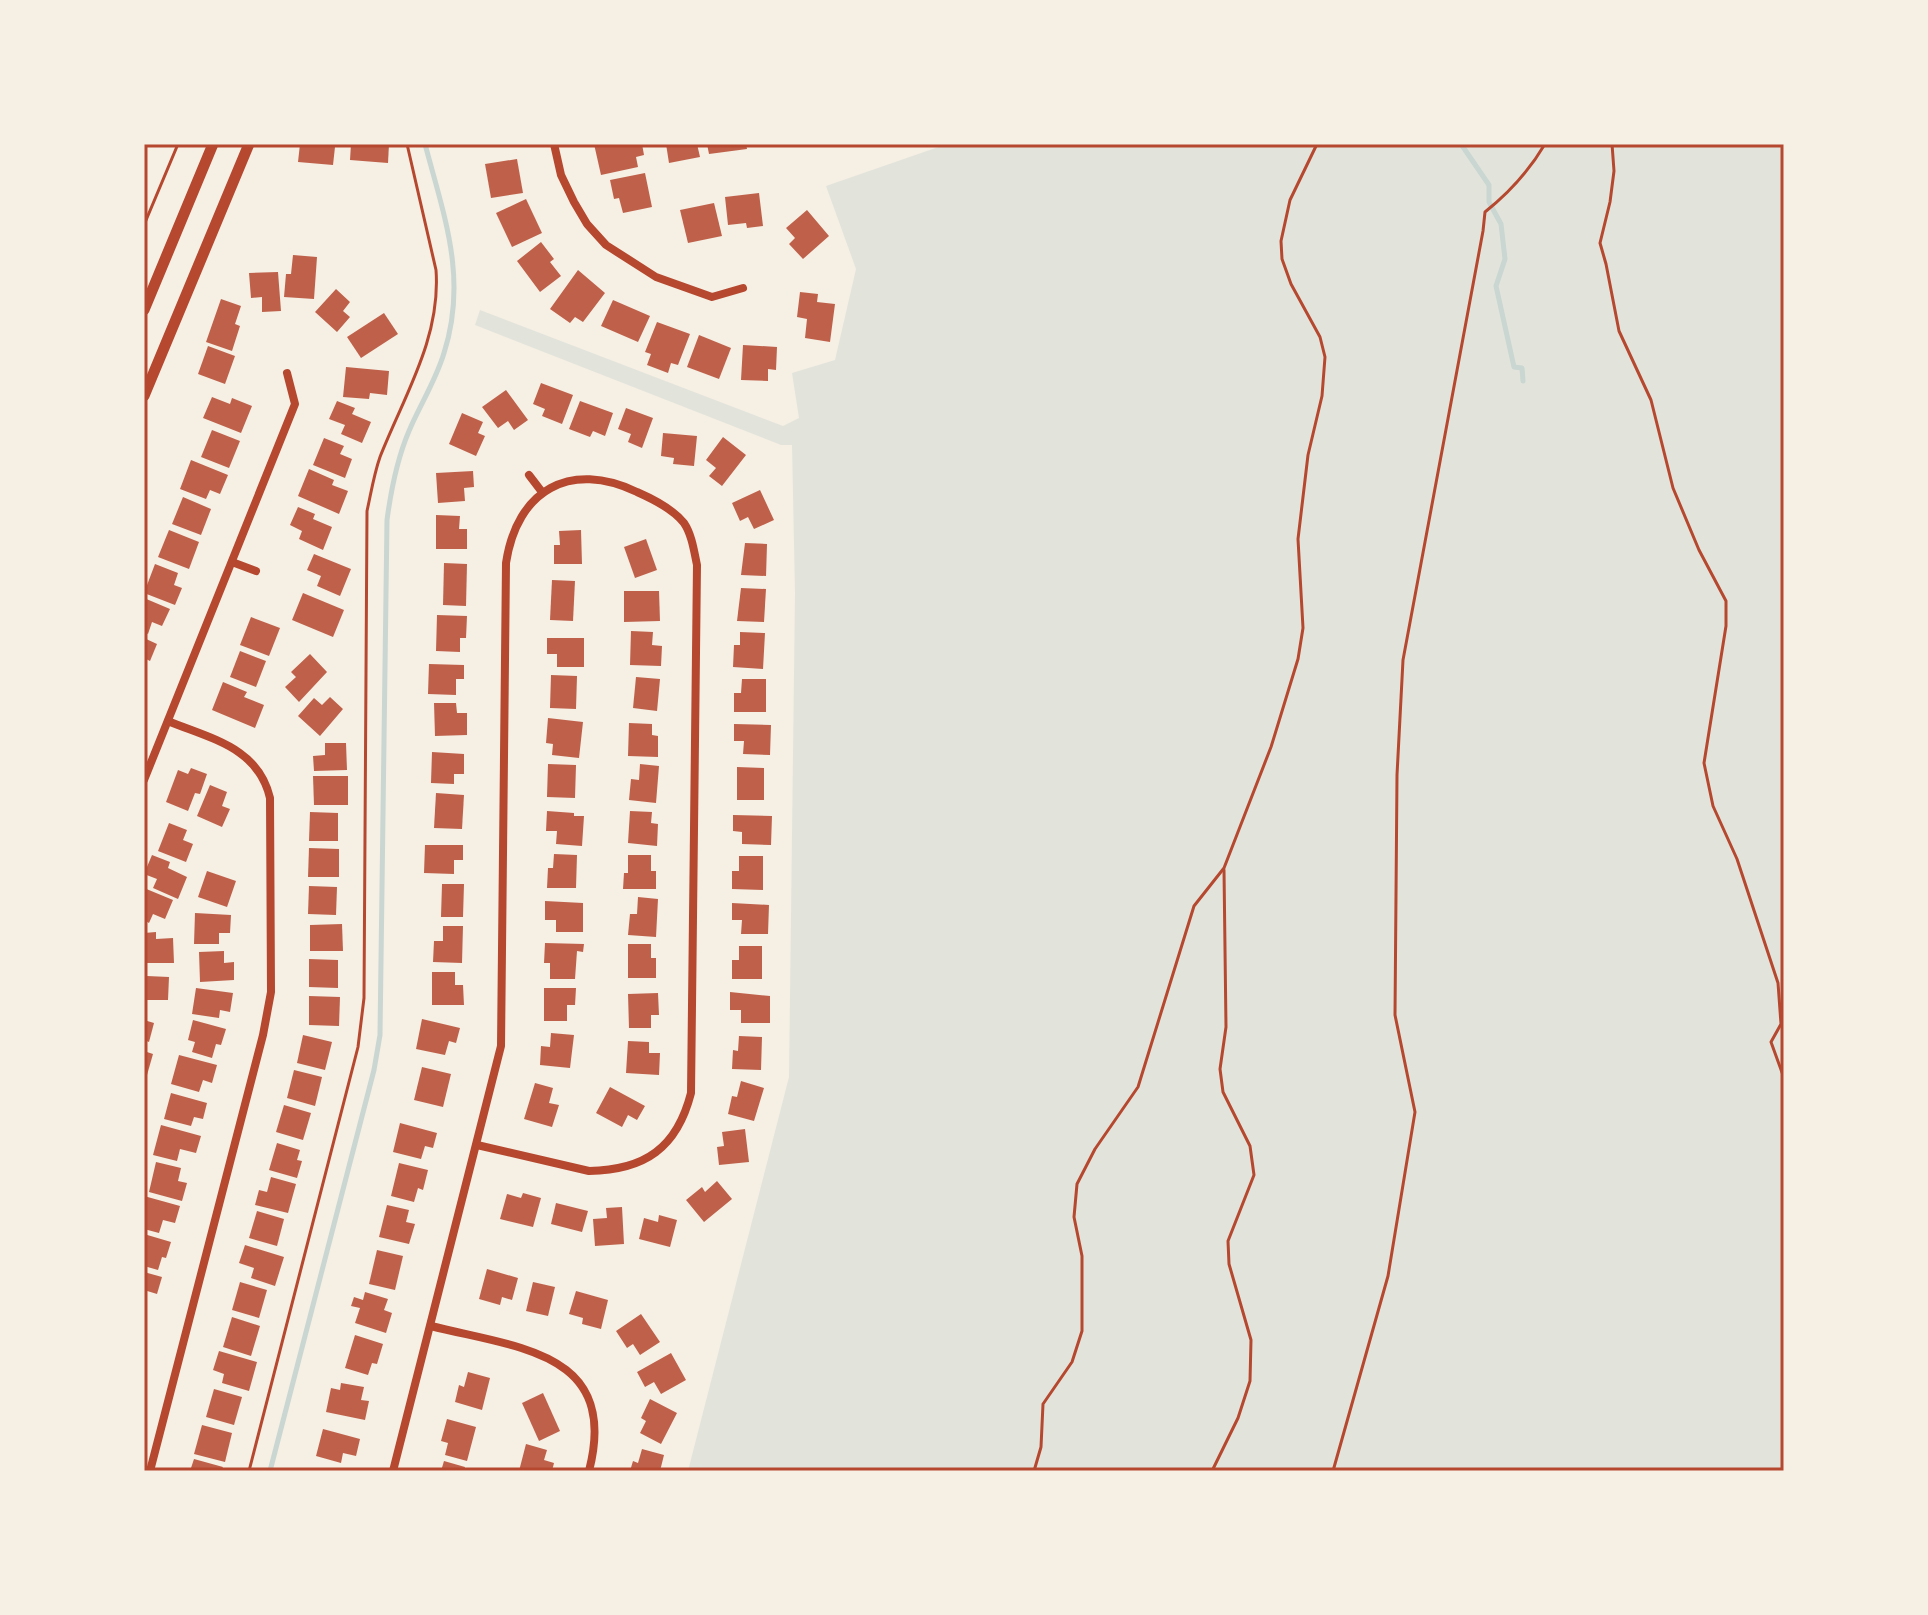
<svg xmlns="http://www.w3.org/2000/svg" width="1928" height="1615" viewBox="0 0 1928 1615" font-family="'PT Sans',sans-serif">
  <rect width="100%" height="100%" fill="#f6efe4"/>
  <path fill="#e2e4dc" d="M947,144H1784V1471H688L789,1077L795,593L792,445H781L475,325L480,310L783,426L799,418L792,373L835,360L856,269L826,186Z"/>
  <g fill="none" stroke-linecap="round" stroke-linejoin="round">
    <g stroke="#c9d6d2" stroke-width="5">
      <path d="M1461,144L1489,185V202L1501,224L1505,259L1496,286L1514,367L1522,368L1523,381"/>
      <path d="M270,1471L374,1070L380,1035L387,520C391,490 397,459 409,431C420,405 436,380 444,353C468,278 444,216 425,144"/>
    </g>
  </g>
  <g fill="#bf614a">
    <path d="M300,144H341V147H335L333,165L298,162Z"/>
    <path d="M351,144H389L388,163L350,160Z"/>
    <path d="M594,144H642L644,155L636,157L638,167L601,175Z"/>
    <path d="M666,144H697L700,157L669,163Z"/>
    <path d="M707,144H746L747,149L709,154Z"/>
    <path d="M517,159L523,193L491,198L485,164Z"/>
    <path d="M645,173L652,207L623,213L619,198L614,199L610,180Z"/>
    <path d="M759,193L763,226L747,228L746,223L728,225L725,197Z"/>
    <path d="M526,199L542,233L512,247L496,213Z"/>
    <path d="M714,203L722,236L688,243L680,210Z"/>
    <path d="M807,210L829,236L803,259L789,244L795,238L786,228Z"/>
    <path d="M541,242L554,259L550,262L561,276L540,292L517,261Z"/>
    <path d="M293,255L317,257L314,299L284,297L286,274H291Z"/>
    <path d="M578,270L605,293L583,322L575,317L570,323L550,309Z"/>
    <path d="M278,272L281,311L262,312V297L251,298L249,273Z"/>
    <path d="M336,289L350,302L343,311L350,317L337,332L315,312Z"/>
    <path d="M800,292L818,294L817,302L835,304L830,342L805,338L807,319L797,317Z"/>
    <path d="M221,299L241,306L235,324L240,326L232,351L206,342Z"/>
    <path d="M613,300L650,316L638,342L601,326Z"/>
    <path d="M384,313L398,334L361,358L347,337Z"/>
    <path d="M657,322L690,334L678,365L671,363L668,373L647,365L651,354L645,352Z"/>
    <path d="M699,335L731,348L719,379L687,367Z"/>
    <path d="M743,345L777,347L776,370L768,369V381L741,380Z"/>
    <path d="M208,346L235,356L225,384L198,374Z"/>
    <path d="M346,367L389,371L387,395L370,393L369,399L343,397Z"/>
    <path d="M541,383L573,395L562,424L542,416L545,409L533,404Z"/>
    <path d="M506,390L528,420L514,430L508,421L498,428L482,407Z"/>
    <path d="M212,397L230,404L232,398L252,406L241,433L203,418Z"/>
    <path d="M337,401L355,408L352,414L371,422L362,443L341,434L345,425L329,419Z"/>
    <path d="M580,401L613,413L605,436L593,431L590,437L569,429Z"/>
    <path d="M626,408L653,418L642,448L628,442L631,434L618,429Z"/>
    <path d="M462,413L483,422L478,433L485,436L476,456L449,444Z"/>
    <path d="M212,430L240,441L229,468L201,457Z"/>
    <path d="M663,433L697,436L694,466L673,464L674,458L661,456Z"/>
    <path d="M723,437L746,455L722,486L709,476L716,468L706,460Z"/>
    <path d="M324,438L344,446L340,454L352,459L345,478L313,465Z"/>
    <path d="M191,460L228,475L220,494L210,490L206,499L180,489Z"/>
    <path d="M309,469L334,480L332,485L348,491L339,514L298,496Z"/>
    <path d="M473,471L474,487L464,488L465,501L438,503L436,473Z"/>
    <path d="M760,490L774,520L754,529L748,517L740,521L732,503Z"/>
    <path d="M183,497L211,509L201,535L172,524Z"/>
    <path d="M298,507L315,514L313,519L332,527L323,550L299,539L302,531L290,525Z"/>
    <path d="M436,515L460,516L459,529H467V549H436Z"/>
    <path d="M169,530L199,542L189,569L158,557Z"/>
    <path d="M581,530L582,564H554V545H560L559,531Z"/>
    <path d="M646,539L657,570L635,578L624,547Z"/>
    <path d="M745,543L767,544L766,576L741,575Z"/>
    <path d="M314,554L351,569L340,596L317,586L321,576L307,570Z"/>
    <path d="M444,563L467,564L466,606L443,605Z"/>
    <path d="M155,564L178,573L174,585L182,588L175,605L144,593Z"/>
    <path d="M552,580L575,581L573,621L550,620Z"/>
    <path d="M741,588L766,589L764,622L737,621Z"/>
    <path d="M624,591H659L660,621L624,622Z"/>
    <path d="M303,593L344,610L333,637L292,620Z"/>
    <path d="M144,598L170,609L162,626L152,622L148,634L144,632Z"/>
    <path d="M437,615L467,616L466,638H460V652L436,651Z"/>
    <path d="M251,617L280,628L269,656L240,645Z"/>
    <path d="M631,631L653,632L652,645L662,646L661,666L630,665Z"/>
    <path d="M740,632L765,633L763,669L733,667L734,645H740Z"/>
    <path d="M144,638L157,644L150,661L144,658Z"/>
    <path d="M547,638H584V667H557V654H547Z"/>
    <path d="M240,651L266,661L256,687L230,677Z"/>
    <path d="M310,654L327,672L299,702L285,687L296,677L291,672Z"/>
    <path d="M429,664L464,665V679H456V695L428,694Z"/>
    <path d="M551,675L577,676L576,709L550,708Z"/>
    <path d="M636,677L660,679L657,711L633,708Z"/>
    <path d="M742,679H766V712H734V693H741Z"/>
    <path d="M223,682L247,692L244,697L264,705L255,728L212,710Z"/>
    <path d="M330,697L343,709L320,736L298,716L314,698L322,705Z"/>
    <path d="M434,703H456L457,713H467V735L435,736Z"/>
    <path d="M548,718L583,722L579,758L552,755L553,744L546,743Z"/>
    <path d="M629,723L652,724V735L658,736V757L628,756Z"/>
    <path d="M734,724L771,725L770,755L743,754L744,741H734Z"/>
    <path d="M325,743H346L347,770L314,771L313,756L325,755Z"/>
    <path d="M432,752L464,754V774H454V784L431,783Z"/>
    <path d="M548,764L576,765L575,798L547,797Z"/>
    <path d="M640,764L659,766L656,803L629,800L631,779L639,780Z"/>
    <path d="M737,767L764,768V800H737Z"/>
    <path d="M191,768L207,774L200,794L195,793L188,811L166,802L178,770L188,774Z"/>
    <path d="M313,776H348V805H314Z"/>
    <path d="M210,785L227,792L222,806L230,809L222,827L197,816Z"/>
    <path d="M436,793L464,795L462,829L434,828Z"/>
    <path d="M547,811L574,813V816H584L582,846L556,844L557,831H546Z"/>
    <path d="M630,811L652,812L651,823L658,824L657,846L628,843Z"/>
    <path d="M310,812L338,813V841H309Z"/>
    <path d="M733,815L772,816L771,845L742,844V832L733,831Z"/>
    <path d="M169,823L187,830L183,840L193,844L186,862L158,851Z"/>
    <path d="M425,845H463V860H454V874L424,873Z"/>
    <path d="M309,848L339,849V877H308Z"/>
    <path d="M554,854L577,855L576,888H547L548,868H553Z"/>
    <path d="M152,855L170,862L168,868L187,877L178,899L153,888L157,879L144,874Z"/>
    <path d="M628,855H651V871H656V889H623L624,873H628Z"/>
    <path d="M739,856H763V890L732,889V871H739Z"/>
    <path d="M207,871L236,881L227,907L198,897Z"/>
    <path d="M442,884H464L463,917H441Z"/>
    <path d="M309,886L337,887L336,915L308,914Z"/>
    <path d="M144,888L173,900L165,919L153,914L149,923L144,920Z"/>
    <path d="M638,897L658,899L656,937L628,935L630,914H637Z"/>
    <path d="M545,901L583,903V932H556V920H545Z"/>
    <path d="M732,903L769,905L768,934H741L742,920H732Z"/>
    <path d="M195,913L231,915L230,933H219V944H194Z"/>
    <path d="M342,924L343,951H310V925Z"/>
    <path d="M443,926H463L462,963L433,962L434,941H443Z"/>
    <path d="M156,932V939L173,938L174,963H144V933Z"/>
    <path d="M545,943L584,944L583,952L577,951L575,979H550V963H544Z"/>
    <path d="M628,944H651V958H656V978H628Z"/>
    <path d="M739,946H762V979H732V960H739Z"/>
    <path d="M224,951V963L234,962V980L200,982L199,952Z"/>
    <path d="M309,959L338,960V988L309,987Z"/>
    <path d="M144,970H147V976L169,977L168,1000H144Z"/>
    <path d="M432,972H455V985H463L464,1005H432Z"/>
    <path d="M196,988L233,993L230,1012L220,1010L219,1018L192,1014Z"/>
    <path d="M544,988H576L575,1005H567V1021H544Z"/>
    <path d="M730,992L770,996V1023H741V1010H730Z"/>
    <path d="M658,993L659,1015H651V1028H629L628,994Z"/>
    <path d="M309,996L340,997L339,1026L309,1025Z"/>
    <path d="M422,1019L460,1028L456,1043L449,1041L445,1055L416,1049Z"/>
    <path d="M144,1020L154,1023L149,1042L144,1040Z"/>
    <path d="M193,1020L226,1029L221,1045L216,1044L212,1058L192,1052L195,1042L188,1040Z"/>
    <path d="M551,1033L574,1035L570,1068L540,1065L541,1046L550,1047Z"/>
    <path d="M303,1035L332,1042L325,1070L297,1063Z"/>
    <path d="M739,1036L762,1037L761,1070L732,1069L733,1050L738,1051Z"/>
    <path d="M628,1041L649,1042V1053H660L659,1075L626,1073Z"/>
    <path d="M144,1051L153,1054L145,1082H144Z"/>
    <path d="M179,1055L217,1065L212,1083L203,1080L199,1092L171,1084Z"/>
    <path d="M422,1067L451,1074L443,1107L414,1100Z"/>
    <path d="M294,1070L322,1077L315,1106L287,1098Z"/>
    <path d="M741,1081L764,1088L754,1121L728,1114L732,1096L737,1097Z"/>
    <path d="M535,1083L553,1088L549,1103L559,1105L552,1127L524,1119Z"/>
    <path d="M610,1087L645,1106L637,1120L628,1115L622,1127L596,1113Z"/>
    <path d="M171,1093L207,1103L203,1119L194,1117L191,1126L164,1119Z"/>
    <path d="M284,1105L311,1113L303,1140L276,1132Z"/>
    <path d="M400,1123L437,1133L433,1148L425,1146L421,1159L393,1152Z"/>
    <path d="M161,1125L201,1136L196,1153L180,1149L177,1161L153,1155Z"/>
    <path d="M745,1129L749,1162L719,1165L717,1147L724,1146L722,1132Z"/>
    <path d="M277,1143L300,1150L297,1160L302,1161L297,1178L269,1170Z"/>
    <path d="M156,1162L181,1168L178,1181L187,1183L182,1201L149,1192Z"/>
    <path d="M399,1163L428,1170L423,1190L418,1188L414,1202L391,1196Z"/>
    <path d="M271,1177L296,1184L288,1213L255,1205L259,1190L267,1192Z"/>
    <path d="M717,1181L732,1199L704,1222L686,1200L702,1187L705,1192Z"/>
    <path d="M523,1193L541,1198L533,1227L500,1219L507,1194L521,1198Z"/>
    <path d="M144,1196L180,1206L175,1223L163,1220L159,1233L144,1229Z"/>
    <path d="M556,1203L588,1211L582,1232L551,1224Z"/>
    <path d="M387,1205L409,1210L406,1222L415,1224L409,1244L379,1237Z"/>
    <path d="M622,1207L624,1244L595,1246L593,1219L607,1218L606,1208Z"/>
    <path d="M257,1211L284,1219L277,1246L249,1238Z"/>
    <path d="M659,1215L677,1220L670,1247L639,1239L644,1218L658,1222Z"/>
    <path d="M144,1234L171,1242L166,1258L162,1257L158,1270L144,1266Z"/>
    <path d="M245,1245L284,1257L275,1286L251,1278L254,1268L239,1263Z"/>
    <path d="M377,1250L403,1256L395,1290L369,1284Z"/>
    <path d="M487,1269L518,1278L512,1300L502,1297L500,1305L479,1299Z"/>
    <path d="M144,1272L162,1277L157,1294L144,1290Z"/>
    <path d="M240,1282L267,1290L259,1318L232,1310Z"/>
    <path d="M533,1282L555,1287L548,1316L526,1311Z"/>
    <path d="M576,1291L608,1300L601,1329L582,1324L583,1318L569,1314Z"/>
    <path d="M365,1292L388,1299L384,1310L392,1313L386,1333L355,1323L360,1308L351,1306L354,1297L363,1300Z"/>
    <path d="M641,1314L660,1342L640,1355L633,1344L627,1348L616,1331Z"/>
    <path d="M232,1317L260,1326L251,1356L223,1347Z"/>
    <path d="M355,1335L383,1344L377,1364L372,1363L368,1375L345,1368Z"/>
    <path d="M219,1351L257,1362L249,1391L222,1383L224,1374L213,1370Z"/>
    <path d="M671,1353L686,1380L661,1394L654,1382L645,1387L637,1372Z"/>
    <path d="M468,1372L490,1378L482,1410L455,1402L459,1385L464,1387Z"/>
    <path d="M341,1383L364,1387L361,1400L369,1401L365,1420L326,1412L331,1388L340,1390Z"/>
    <path d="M214,1389L242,1397L234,1425L206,1417Z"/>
    <path d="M543,1393L560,1431L539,1441L522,1403Z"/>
    <path d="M650,1399L677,1413L661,1444L640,1433L646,1421L641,1418Z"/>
    <path d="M447,1419L476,1427L467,1461L445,1455L448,1443L441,1441Z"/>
    <path d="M202,1425L232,1433L225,1462L194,1454Z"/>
    <path d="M323,1429L360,1439L356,1456L343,1453L341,1463L316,1456Z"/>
    <path d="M526,1444L547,1450L544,1460L554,1463L552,1471H519Z"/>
    <path d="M642,1449L664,1455L660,1471H630L633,1461L638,1463Z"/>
    <path d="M194,1459L223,1467L221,1471H190Z"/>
    <path d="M444,1461L465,1467L464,1471H441Z"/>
  </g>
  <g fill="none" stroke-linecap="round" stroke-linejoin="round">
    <g stroke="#b5482f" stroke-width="3">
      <path d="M1612,144L1614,171L1610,202L1600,243L1606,264L1619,331L1651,400L1673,488L1699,550L1726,601V626L1704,763L1713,806L1737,859L1778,983L1781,1024L1771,1042L1784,1078"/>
      <path d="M144,225L178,144"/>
      <path d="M249,1471L358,1047L364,998L367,511C371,493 374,474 380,457C404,396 441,338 436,270L407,144"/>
      <path d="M1034,1471L1041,1447L1043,1404L1072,1362L1082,1331V1256L1074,1217L1077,1184L1095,1149L1138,1087L1194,906L1224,868L1271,747L1298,659L1303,628L1298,539L1308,455L1322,396L1325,357L1320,337L1291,284L1282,259L1281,241L1290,200L1317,144"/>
      <path d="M1212,1471L1238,1418L1250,1381L1251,1340L1229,1264L1228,1241L1254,1175L1250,1146L1223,1092L1220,1069L1226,1027L1224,870"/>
      <path d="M1333,1471L1388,1276L1415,1112L1395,1015L1397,775L1403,660L1483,231L1485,212C1509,193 1529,171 1545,144"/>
    </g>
    <g stroke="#b5482f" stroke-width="8">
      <path d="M554,144L561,175L574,202L587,224L606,245L656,277L712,297L743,288"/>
      <path d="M529,475L542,492"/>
      <path d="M232,562L256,571"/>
      <path d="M144,780L295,404L287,373"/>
      <path d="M431,1326C517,1348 620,1351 589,1471"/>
      <path d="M150,1471L263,1035L271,992L270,798C258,747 211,739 168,721"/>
      <path d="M393,1471L501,1046L506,563C517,490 570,460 637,492C653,499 673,509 684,523C692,535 694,551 697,565L691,1093C677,1148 645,1170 589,1171L477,1145"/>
    </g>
    <g stroke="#b5482f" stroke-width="11">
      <path d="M144,310L213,144"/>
      <path d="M144,396L249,144"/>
    </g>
  </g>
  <rect width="1928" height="1615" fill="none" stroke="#f6efe4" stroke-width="292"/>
  <rect x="146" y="146" width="1636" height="1323" fill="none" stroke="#b5482f" stroke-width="3"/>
</svg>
